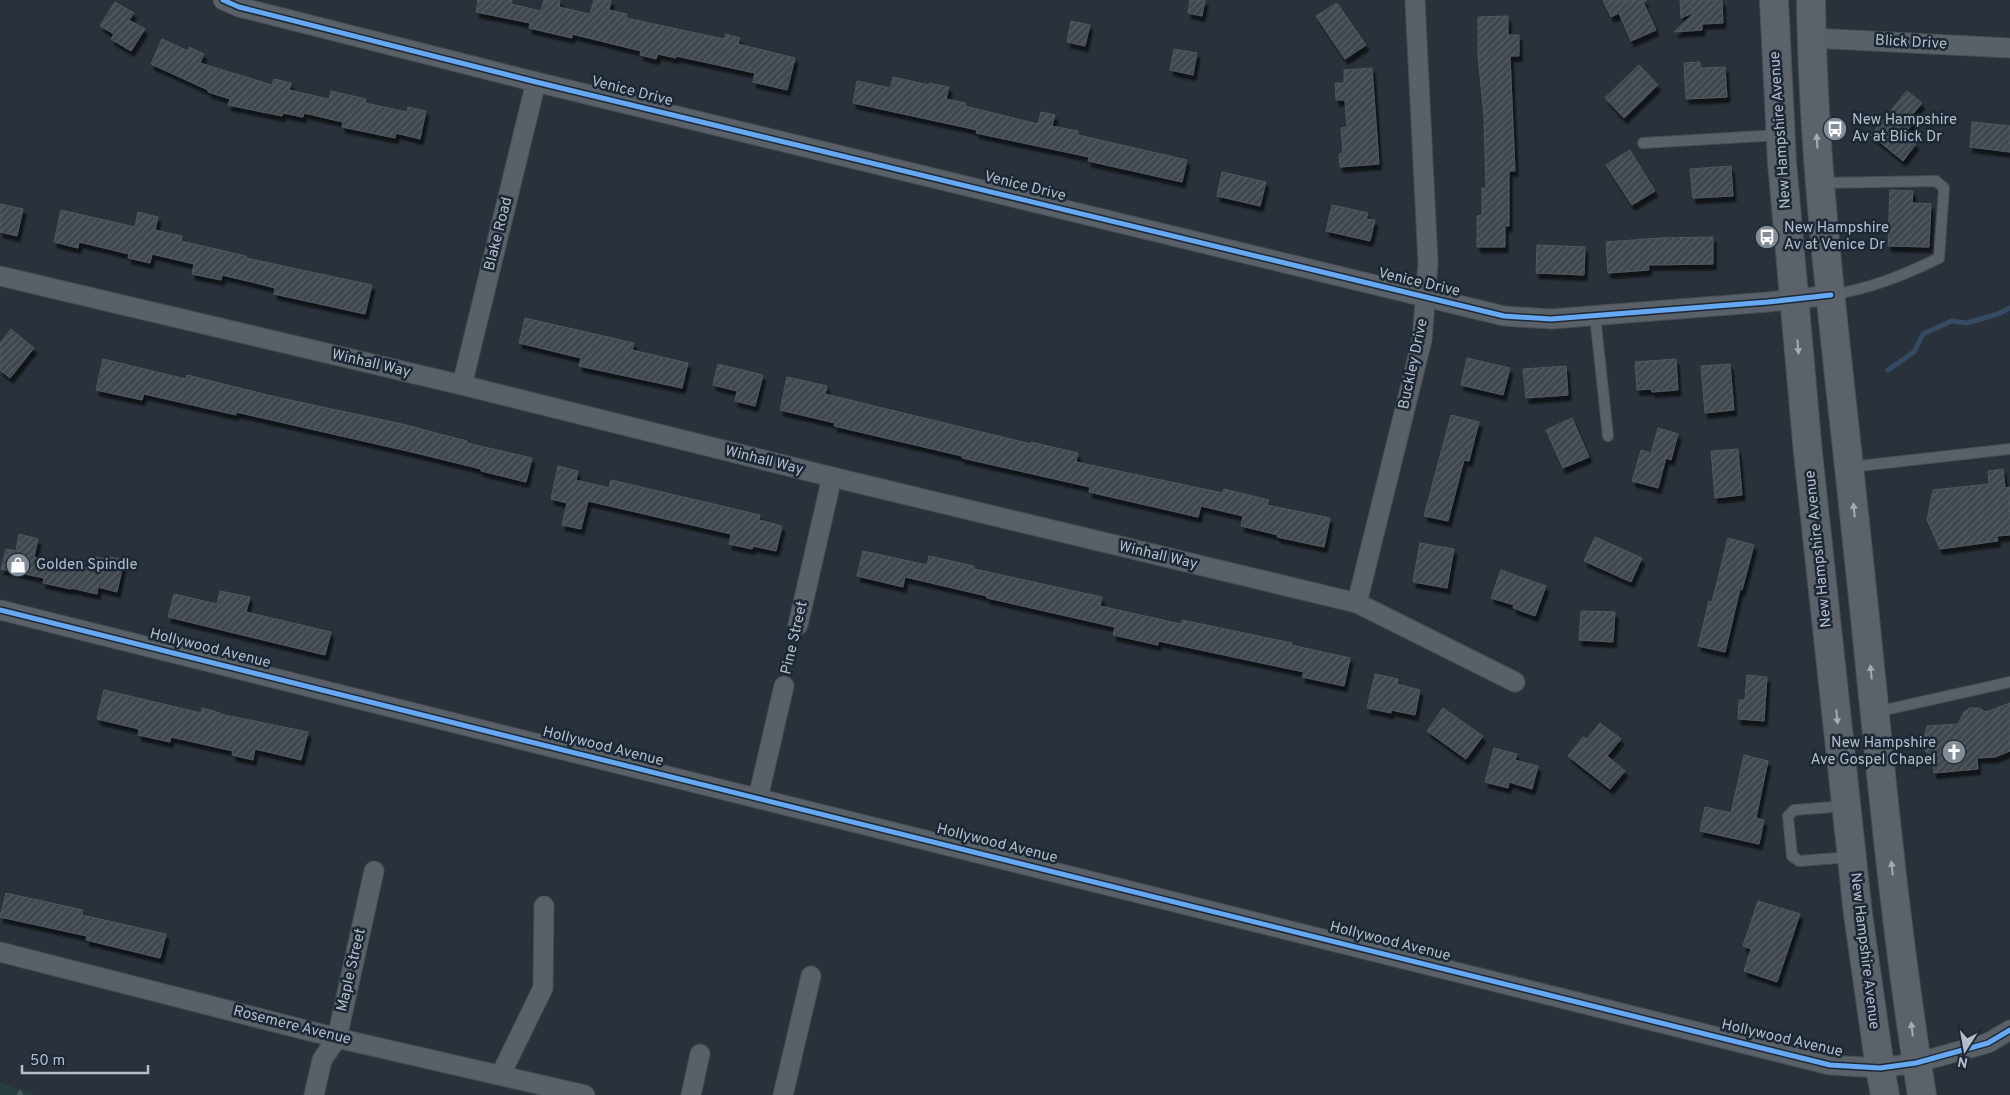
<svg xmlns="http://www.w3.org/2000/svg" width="2010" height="1095" viewBox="0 0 2010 1095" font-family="Overpass,sans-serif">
  <defs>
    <pattern id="forest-firs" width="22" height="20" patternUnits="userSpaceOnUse" patternTransform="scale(1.25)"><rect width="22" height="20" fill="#263e40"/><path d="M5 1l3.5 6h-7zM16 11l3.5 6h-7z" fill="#43585a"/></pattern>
    <pattern id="building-hatch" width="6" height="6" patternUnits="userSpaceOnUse" patternTransform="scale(1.25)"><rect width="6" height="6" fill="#3f464d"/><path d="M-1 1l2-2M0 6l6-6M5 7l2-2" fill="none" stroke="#585f65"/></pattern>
    <filter id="shadow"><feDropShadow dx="3" dy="5.5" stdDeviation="1" flood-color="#0009"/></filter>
  </defs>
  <rect width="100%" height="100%" fill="#29313a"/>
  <path fill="url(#forest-firs)" d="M0,1083L36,1095H0Z"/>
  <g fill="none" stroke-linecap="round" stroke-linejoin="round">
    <path stroke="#354b64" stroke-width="5" d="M1888,370L1914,352L1923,334L1952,321L1967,323L1998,314L2010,308"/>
  </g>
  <g fill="url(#building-hatch)" stroke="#515861" filter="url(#shadow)">
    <path d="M478,0H512L511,4L541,11L544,0H560L559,7L590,14L594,0H611L609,10L627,14L626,18L724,39L726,34L740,38L738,44L795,58L787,90L753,82L755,73L676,56V58L658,54L656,59L640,55L641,51L572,34V38L529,28L530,23L476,12Z"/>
    <path d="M1190,0H1205L1202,16L1188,13Z"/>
    <path d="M1603,0H1647L1643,2L1656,30L1631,41L1619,13L1611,17Z"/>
    <path d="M1680,0H1722L1723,23L1702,24V30L1674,32L1695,12L1681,18Z"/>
    <path d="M115,2L134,13L129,20L145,29L131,51L111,39L114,34L100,26Z"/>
    <path d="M1337,3L1366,45L1345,59L1316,16Z"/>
    <path d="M1508,16V35H1519V56H1510L1515,171H1509V226H1505V247H1477V216L1482,215V188H1486L1484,116L1478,56V17Z"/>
    <path d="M1071,21L1090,25L1085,46L1067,42Z"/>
    <path d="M162,39L188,51L189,47L204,54L200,63L272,85L274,79L291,83L289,90L329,99L331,91L366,99L365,103L407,112L408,107L426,111L420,139L396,133L395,138L342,127L343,122L304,113L303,117L283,113L282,116L228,105L230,99L208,92V90L151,64Z"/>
    <path d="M1174,49L1197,53L1193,75L1170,70Z"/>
    <path d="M1700,62L1701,68L1725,67L1727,97L1686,99L1684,63Z"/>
    <path d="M1639,65L1658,85L1624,118L1605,98Z"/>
    <path d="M1372,68L1379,164L1340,167L1339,154L1343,153L1341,128L1347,127L1345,100H1336L1335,83H1344V70Z"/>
    <path d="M893,77L929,85V83L949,87L946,99L966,103L965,106L1038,124L1041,112L1055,115L1052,126L1078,131V135L1187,160L1182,182L1088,161L1089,157L976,133L977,130L853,103L857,81L890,88Z"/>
    <path d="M1907,91L1922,103L1912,115L1917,119L1904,134L1916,144L1903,161L1871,135Z"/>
    <path d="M1972,122L2010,126V152L1970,147Z"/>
    <path d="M1630,150L1655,191L1632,205L1606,165Z"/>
    <path d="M1731,166L1733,196L1693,198L1690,169Z"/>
    <path d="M1222,172L1266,182L1260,206L1217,196Z"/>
    <path d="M1890,190L1913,191L1912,203L1931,204L1929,247L1888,246Z"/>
    <path d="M0,204L23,209L17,236L0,232Z"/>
    <path d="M1332,205L1368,213L1366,219L1375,220L1370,241L1326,231Z"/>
    <path d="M61,210L135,227L138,212L158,217L155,230L182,236L181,241L246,256V258L372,285L365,314L274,294L275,288L256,283L222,275L221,280L192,274L194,264L152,254L150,263L128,258L129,254L79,242L78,248L54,242Z"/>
    <path d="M1713,237V264L1648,265L1649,270L1608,273L1606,242L1660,238Z"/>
    <path d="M1537,245L1585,247L1584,275L1536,273Z"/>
    <path d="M525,318L634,343L632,350L688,363L682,388L579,366L581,358L519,343Z"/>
    <path d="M11,329L34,348L10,378L0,370V343Z"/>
    <path d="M1467,358L1510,368L1503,395L1461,385Z"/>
    <path d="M103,359L186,379L187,375L276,397L402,424L467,441V443L532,458L526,482L481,471V469L416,453L236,412V415L144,394L142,400L96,390Z"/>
    <path d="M1676,359L1678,390L1652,392L1651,389L1637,390L1635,362Z"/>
    <path d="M718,364L763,375L755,406L735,401L737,391L713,385Z"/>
    <path d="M1730,364L1734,410L1705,413L1701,366Z"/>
    <path d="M1566,366L1568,395L1526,398L1523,369Z"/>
    <path d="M787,377L827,386L825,394L1031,444V442L1078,453L1076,462L1223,493L1224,489L1269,500L1267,505L1330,518L1324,547L1277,537L1278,535L1241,526L1243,516L1201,506L1198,517L1089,492L1090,487L962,458V456L834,426L835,423L780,410Z"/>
    <path d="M1451,415L1479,422L1469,461L1464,460L1448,521L1424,516Z"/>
    <path d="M1572,418L1589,457L1563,468L1546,430Z"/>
    <path d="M1658,428L1678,434L1671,460L1666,458L1658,488L1632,481L1641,450L1651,453Z"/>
    <path d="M1738,449L1742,495L1715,498L1711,451Z"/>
    <path d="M558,466L578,471L576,480L609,488L611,480L760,515L759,520L782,526L776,551L753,546L752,549L729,544L731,534L588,501L581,529L562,525L567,503L551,499Z"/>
    <path d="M2003,469L2005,488L2010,487V535L1997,536L1998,541L1940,549L1927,520L1933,490L1989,484L1988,471Z"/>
    <path d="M19,534L38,539L34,557L88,568L91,556L110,560V557L124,560L117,592L98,587L97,594L71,588V589L43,583L44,578L1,569L6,549L16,551Z"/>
    <path d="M1595,537L1642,558L1631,582L1584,561Z"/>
    <path d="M1728,538L1754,545L1742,590L1740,589L1725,652L1698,646L1709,601L1712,602Z"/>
    <path d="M1420,543L1454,549L1447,588L1413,582Z"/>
    <path d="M863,551L927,565L929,556L974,566V569L1102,597L1100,606L1181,624L1182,620L1292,643L1291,645L1350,658L1344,686L1302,677L1304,672L1158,641V645L1113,635L1115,627L987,598V596L905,577L903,587L857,576Z"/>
    <path d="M1501,570L1546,586L1535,616L1513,608L1514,605L1491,598Z"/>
    <path d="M220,591L250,597L246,612L331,632L325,655L168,617L174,594L217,604Z"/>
    <path d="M1581,611L1615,612L1613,642L1579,640Z"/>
    <path d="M1375,674L1398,679L1397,684L1420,690L1415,715L1391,710V713L1367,708Z"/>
    <path d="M1747,675L1767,677L1764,721L1738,719L1739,700H1745Z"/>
    <path d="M104,690L201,713L202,708L220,713V714L308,732L301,760L255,749L253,760L232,755L233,751L171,737L170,742L138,735L139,729L97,719Z"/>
    <path d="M2010,703V751L1995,757L1977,758L1978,769L1934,773L1933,763L1922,746L1927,726L1958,724L1964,712L1970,708H1979L1986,712Z"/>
    <path d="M1443,708L1483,736L1466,759L1427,731Z"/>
    <path d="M1600,723L1621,739L1607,756L1625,771L1610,789L1568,756L1583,737L1587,739Z"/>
    <path d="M1494,748L1517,754L1515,760L1538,766L1532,789L1509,782L1508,788L1485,782Z"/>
    <path d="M1744,755L1768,761L1756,818L1764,820L1759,844L1700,831L1705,807L1731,813Z"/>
    <path d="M6,893L83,910L82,915L166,934L160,958L86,940L87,936L0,917Z"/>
    <path d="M1758,901L1800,914L1777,982L1744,971L1751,949L1743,946Z"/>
  </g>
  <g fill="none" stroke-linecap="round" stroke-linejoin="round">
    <g stroke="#484d54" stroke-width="12">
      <g id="service">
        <path d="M1643,143L1779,135"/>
        <path d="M1821,183L1936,181L1944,188L1939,258C1902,276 1872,288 1831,295"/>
        <path d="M1595,316L1608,436"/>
        <path d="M1850,467L2010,449"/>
        <path d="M1876,712L2010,682"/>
        <path d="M1845,806L1794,810L1788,816L1792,856L1799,861L1851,857"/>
      </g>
    </g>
    <g stroke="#484d54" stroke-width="21">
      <g id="minor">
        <path d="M223,0L239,7L536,82L1504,316L1551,319L1768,302L1831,295"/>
        <path d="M1812,38L2010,48"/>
        <path d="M0,276L462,385L832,477L1357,603L1515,682"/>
        <path d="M462,385L536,82"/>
        <path d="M1357,603L1422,340L1428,263L1415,0"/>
        <path d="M0,610L1830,1065L1880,1068L1916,1063L1988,1043L2010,1030"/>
        <path d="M798,625L832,477"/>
        <path d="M758,798L784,686"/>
        <path d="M0,952L337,1038L585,1095"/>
        <path d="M501,1074L543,988L544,906"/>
        <path d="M314,1095L322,1060L337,1038L374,871"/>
        <path d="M691,1095L700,1054"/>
        <path d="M783,1095L811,976"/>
      </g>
    </g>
    <g stroke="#474e56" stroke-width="30">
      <g id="primary">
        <path d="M1774,0L1782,162L1808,453L1858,914L1880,1068L1885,1095"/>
        <path d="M1811,0C1813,175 1837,350 1855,523C1876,714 1891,906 1922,1095"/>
      </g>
    </g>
    <path stroke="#575e65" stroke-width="3" stroke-dasharray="4 4" stroke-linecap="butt" d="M787,671L794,641"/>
    <use href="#service" stroke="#5a6067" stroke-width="10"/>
    <use href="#minor" stroke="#5a6067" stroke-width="19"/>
    <use href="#primary" stroke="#5c6269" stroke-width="28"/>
    <g stroke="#1c2835" stroke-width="8">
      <g id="cycleway">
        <path d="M223,0L239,7L536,82L1504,316L1551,319L1768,302L1831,295"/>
        <path d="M0,610L1830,1065L1880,1068L1916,1063L1988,1043L2010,1030"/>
      </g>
    </g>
    <use href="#cycleway" stroke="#66a8f1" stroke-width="5"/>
  </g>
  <defs><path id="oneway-solid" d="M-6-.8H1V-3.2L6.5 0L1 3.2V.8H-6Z" transform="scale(1.25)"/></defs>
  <g fill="#a2acb7">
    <use href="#oneway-solid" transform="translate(1817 141) rotate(-93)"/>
    <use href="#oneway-solid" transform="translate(1798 347) rotate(85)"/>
    <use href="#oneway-solid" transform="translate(1854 510) rotate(-96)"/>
    <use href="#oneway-solid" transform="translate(1871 672) rotate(-96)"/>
    <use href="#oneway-solid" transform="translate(1837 717) rotate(84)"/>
    <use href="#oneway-solid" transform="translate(1892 868) rotate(-96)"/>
    <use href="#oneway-solid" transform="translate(1912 1029) rotate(-97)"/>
  </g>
  <defs>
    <g id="bus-disc" transform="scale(1.25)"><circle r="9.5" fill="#838d98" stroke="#1c2835"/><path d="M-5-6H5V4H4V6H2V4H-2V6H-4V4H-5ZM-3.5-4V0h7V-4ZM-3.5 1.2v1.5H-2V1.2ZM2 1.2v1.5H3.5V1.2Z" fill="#fff"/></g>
    <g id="shop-disc" transform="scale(1.25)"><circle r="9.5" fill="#838d98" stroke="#1c2835"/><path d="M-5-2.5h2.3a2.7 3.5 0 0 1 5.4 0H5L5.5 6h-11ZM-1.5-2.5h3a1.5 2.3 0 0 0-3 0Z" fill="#fff"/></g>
    <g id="church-disc" transform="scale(1.25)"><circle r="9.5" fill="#838d98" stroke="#1c2835"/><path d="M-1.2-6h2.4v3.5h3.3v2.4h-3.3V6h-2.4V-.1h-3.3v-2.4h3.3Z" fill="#fff"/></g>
  </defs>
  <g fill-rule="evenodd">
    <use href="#bus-disc" x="1835" y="129"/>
    <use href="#bus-disc" x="1767" y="237"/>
    <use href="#shop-disc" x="18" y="565"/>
    <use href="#church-disc" x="1954" y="752"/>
  </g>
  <g text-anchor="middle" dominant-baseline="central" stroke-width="5" stroke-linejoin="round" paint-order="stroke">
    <g font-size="15" fill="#b4becb" stroke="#1c2835">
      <text transform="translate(1911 43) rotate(3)">Blick Drive</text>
      <text transform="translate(632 92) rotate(14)">Venice Drive</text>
      <text transform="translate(1781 130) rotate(-94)">New Hampshire Avenue</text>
      <text transform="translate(1025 187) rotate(14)">Venice Drive</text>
      <text transform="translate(499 234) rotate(-76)">Blake Road</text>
      <text transform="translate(1419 283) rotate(13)">Venice Drive</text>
      <text transform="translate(371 364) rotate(13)">Winhall Way</text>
      <text transform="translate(1414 364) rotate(-78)">Buckley Drive</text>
      <text transform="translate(764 461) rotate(14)">Winhall Way</text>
      <text transform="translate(1819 549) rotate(-96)">New Hampshire Avenue</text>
      <text transform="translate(1158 556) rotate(13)">Winhall Way</text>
      <text transform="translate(795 638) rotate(-77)">Pine Street</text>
      <text transform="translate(210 649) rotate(14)">Hollywood Avenue</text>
      <text transform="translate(603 747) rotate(14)">Hollywood Avenue</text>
      <text transform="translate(997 844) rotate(14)">Hollywood Avenue</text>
      <text transform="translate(1390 942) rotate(14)">Hollywood Avenue</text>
      <text transform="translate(1864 951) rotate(83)">New Hampshire Avenue</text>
      <text transform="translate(352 970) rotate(-77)">Maple Street</text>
      <text transform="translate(292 1026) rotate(14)">Rosemere Avenue</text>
      <text transform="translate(1782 1039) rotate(13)">Hollywood Avenue</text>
    </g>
    <g font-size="15" fill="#b4becb" stroke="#1c2835" text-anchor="start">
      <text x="1852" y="120">New Hampshire<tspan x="1852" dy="17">Av at Blick Dr</tspan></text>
      <text x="1784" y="228">New Hampshire<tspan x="1784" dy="17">Av at Venice Dr</tspan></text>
      <text x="36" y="565">Golden Spindle</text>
      <text x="1936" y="743" text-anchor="end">New Hampshire<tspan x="1936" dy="17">Ave Gospel Chapel</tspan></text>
    </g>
  </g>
  <g transform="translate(1965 1050) rotate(191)" stroke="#1c2835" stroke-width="4" paint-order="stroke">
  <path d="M0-4L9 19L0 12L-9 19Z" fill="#b4becb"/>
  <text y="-8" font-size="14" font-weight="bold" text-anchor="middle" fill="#b4becb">N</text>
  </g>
  <path d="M22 1065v8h126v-8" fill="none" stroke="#b4becb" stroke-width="2.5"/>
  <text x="30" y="1065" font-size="15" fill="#b4becb" stroke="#1c2835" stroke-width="4" paint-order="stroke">50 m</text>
</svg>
